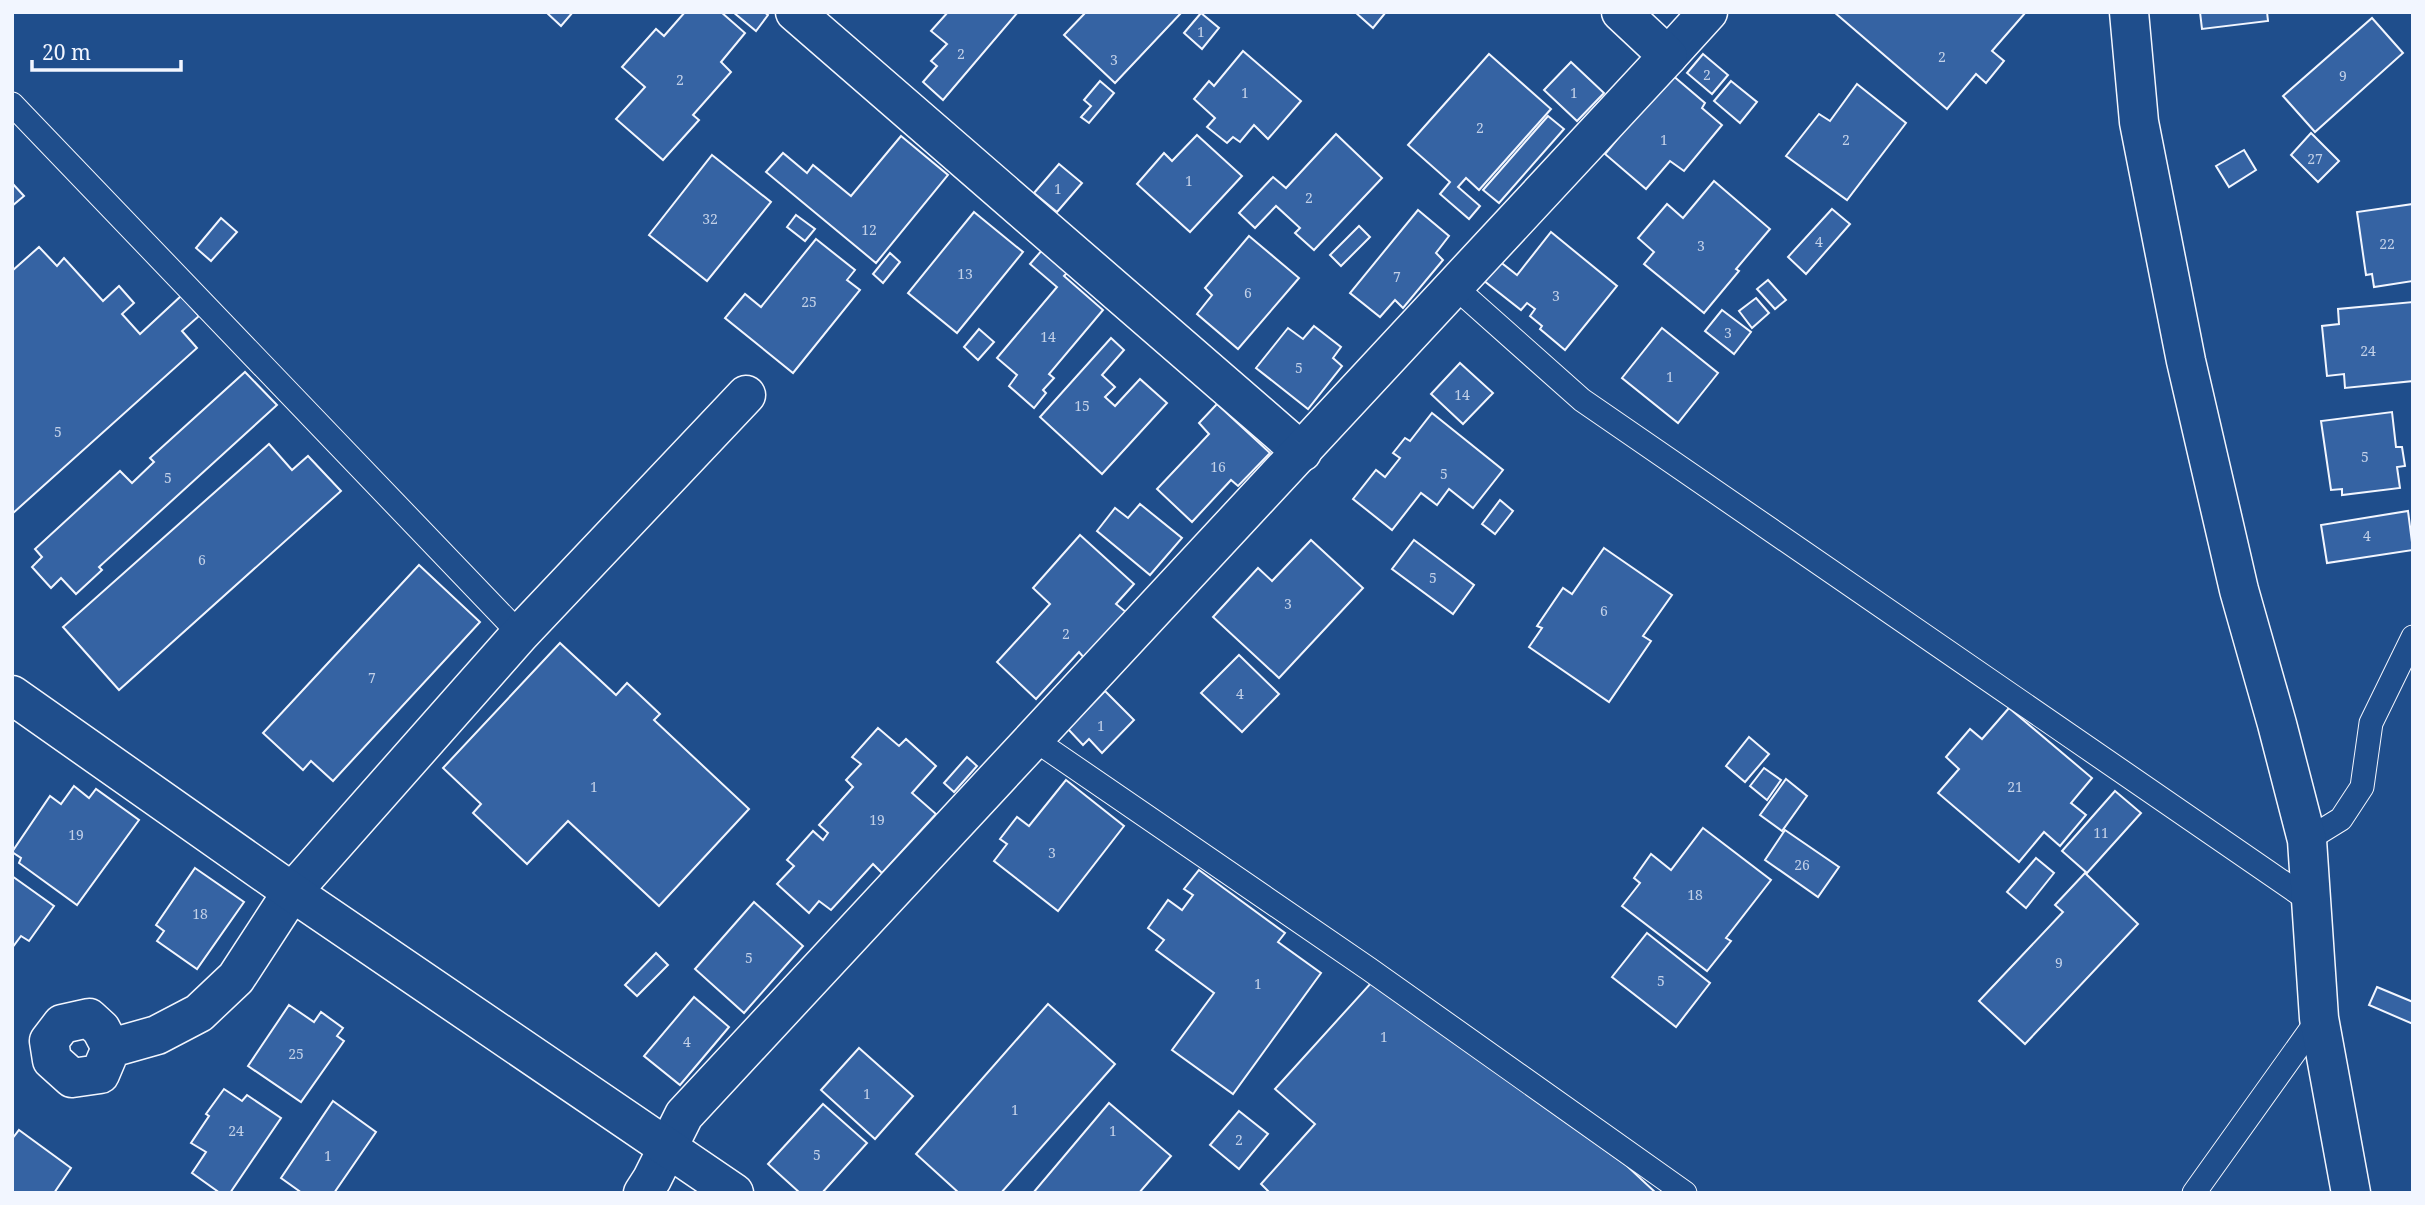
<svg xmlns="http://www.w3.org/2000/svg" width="2425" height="1205" viewBox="0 0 2425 1205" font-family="'Noto Serif',serif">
  <rect width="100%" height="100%" fill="#1f4e8c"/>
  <g fill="#3563a3" stroke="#f2f6ff" stroke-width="2">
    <path d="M546,12H573L561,26Z"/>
    <path d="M685,12H721L745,33L721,62L731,72L693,115L699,120L663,160L616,119L645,87L622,67L656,29L664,36Z"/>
    <path d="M733,12H764L768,15L756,31Z"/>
    <path d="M948,12H1018L943,100L923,82L937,66L931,61L947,44L931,31Z"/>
    <path d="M1086,12H1182L1115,83L1064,35Z"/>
    <path d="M1355,12H1386L1373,28Z"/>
    <path d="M1834,12H2026L1992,51L2004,61L1986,83L1976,74L1947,109Z"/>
    <path d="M2200,12H2267L2268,21L2202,29Z"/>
    <path d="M1201,13L1219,28L1202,49L1184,33Z"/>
    <path d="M2372,18L2403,53L2315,132L2283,96Z"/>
    <path d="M1243,51L1301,101L1268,139L1254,125L1240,142L1233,137L1227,143L1207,127L1215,118L1194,99L1209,81L1214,86Z"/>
    <path d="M1489,54L1551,109L1479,190L1466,178L1458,187L1480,206L1469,219L1440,194L1450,182L1408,145Z"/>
    <path d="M1703,54L1728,75L1712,94L1687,73Z"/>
    <path d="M1571,62L1604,93L1577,121L1544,90Z"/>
    <path d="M1671,74L1705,103L1702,108L1722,125L1684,171L1670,161L1646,189L1605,154Z"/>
    <path d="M1100,81L1114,93L1089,123L1081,117L1091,106L1084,100Z"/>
    <path d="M1731,81L1757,102L1740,123L1714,101Z"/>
    <path d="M1857,84L1906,123L1847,200L1786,156L1819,114L1830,121Z"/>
    <path d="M1548,116L1564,129L1499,203L1483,190Z"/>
    <path d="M2311,133L2339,161L2318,182L2291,155Z"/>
    <path d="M1336,134L1382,178L1314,250L1295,233L1300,228L1276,206L1255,228L1239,213L1273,177L1286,188Z"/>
    <path d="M1197,135L1242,176L1190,232L1137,184L1164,153L1172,161Z"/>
    <path d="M901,136L948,175L876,263L766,172L783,153L807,173L813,165L851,196Z"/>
    <path d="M2244,150L2256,170L2229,187L2216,166Z"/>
    <path d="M712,155L771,202L707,281L649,235Z"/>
    <path d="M1059,164L1082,183L1057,212L1034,193Z"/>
    <path d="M1714,181L1770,229L1736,269L1739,271L1704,313L1644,264L1654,252L1638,238L1667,204L1683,218Z"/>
    <path d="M12,183L24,196L12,206Z"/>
    <path d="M2413,204V281L2374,287L2372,274L2366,275L2357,212Z"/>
    <path d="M1832,209L1850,224L1806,274L1788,257Z"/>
    <path d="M1418,210L1449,236L1436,253L1443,260L1403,308L1395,300L1380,317L1350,293Z"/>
    <path d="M974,212L1023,252L957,333L908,293Z"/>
    <path d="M796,215L815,229L805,241L787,227Z"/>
    <path d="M221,218L237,232L211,261L196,248Z"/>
    <path d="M1359,226L1370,237L1341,266L1330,255Z"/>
    <path d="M1551,232L1617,286L1565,350L1540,329L1542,326L1530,316L1535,309L1527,303L1521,310L1483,280L1499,261L1517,275Z"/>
    <path d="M1249,236L1299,278L1238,349L1197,314L1212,295L1205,288Z"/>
    <path d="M816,239L855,270L847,280L860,290L793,373L725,318L745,294L761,307Z"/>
    <path d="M39,247L57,266L64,258L103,301L119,286L134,303L122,314L140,334L181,296L199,316L182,331L197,348L12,514V271Z"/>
    <path d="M1043,249L1069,271L1064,276L1103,310L1049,374L1054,378L1043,390L1046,393L1034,408L1009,386L1017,375L997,358L1057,287L1030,264Z"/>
    <path d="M890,253L900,262L883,283L873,274Z"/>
    <path d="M1768,280L1786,300L1775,309L1757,289Z"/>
    <path d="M1756,298L1769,313L1752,328L1739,311Z"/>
    <path d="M2413,302V381L2345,388L2344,374L2327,376L2322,326L2339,324L2338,309Z"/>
    <path d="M1722,310L1751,332L1734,354L1705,331Z"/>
    <path d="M1314,326L1341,347L1333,358L1342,366L1308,409L1256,368L1288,328L1303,339Z"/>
    <path d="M1662,328L1718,373L1678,423L1622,378Z"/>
    <path d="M979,329L994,342L978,360L964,347Z"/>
    <path d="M1111,338L1124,350L1102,375L1115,387L1105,397L1115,406L1140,379L1167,403L1102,474L1040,417Z"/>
    <path d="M1460,363L1493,393L1463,424L1431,394Z"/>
    <path d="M245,372L277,405L99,567L102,570L76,594L61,578L51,588L32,567L42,557L35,549L120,471L132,483L154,462L150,458Z"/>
    <path d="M1217,404L1270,453L1238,486L1231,480L1192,522L1157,489L1209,434L1199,423Z"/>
    <path d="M2392,412L2396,447H2402L2405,466L2397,467L2400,488L2342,495V489L2331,490L2321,421Z"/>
    <path d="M1432,413L1503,470L1473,508L1449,489L1437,505L1421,493L1392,530L1353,499L1376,470L1385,477L1400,458L1393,453L1405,438L1410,441Z"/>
    <path d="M269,444L292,470L308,456L341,491L119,690L63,627Z"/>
    <path d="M1500,500L1513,511L1495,534L1482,524Z"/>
    <path d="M1140,504L1182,538L1150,575L1097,531L1115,508L1128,518Z"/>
    <path d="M2408,511L2413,550L2327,563L2321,525Z"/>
    <path d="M1080,535L1134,584L1116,604L1127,613L1085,659L1079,652L1036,699L997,662L1050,604L1033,588Z"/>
    <path d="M1311,540L1363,588L1279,678L1213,617L1258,568L1272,581Z"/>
    <path d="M1414,540L1474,585L1453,614L1392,569Z"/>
    <path d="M1604,548L1672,595L1643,636L1651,641L1609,702L1529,647L1542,628L1537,626L1563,588L1572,594Z"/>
    <path d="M419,565L480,622L333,781L311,761L303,770L263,733Z"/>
    <path d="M560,643L616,695L627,683L660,714L654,720L749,809L659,906L568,821L527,864L473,813L481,804L443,768Z"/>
    <path d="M1239,655L1279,694L1242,732L1201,693Z"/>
    <path d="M1105,691L1134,720L1102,753L1089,739L1083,745L1068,729Z"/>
    <path d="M2009,708L2092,778L2071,803L2086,815L2060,846L2044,832L2019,862L1938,793L1959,769L1946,757L1970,729L1982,739Z"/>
    <path d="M878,728L899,746L906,739L936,766L912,793L936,814L882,873L873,864L831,910L819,901L809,913L777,884L794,866L787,860L813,831L823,840L828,833L819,825L853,787L846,780L861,764L852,757Z"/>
    <path d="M1749,737L1769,754L1745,782L1726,766Z"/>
    <path d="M967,757L977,766L954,792L944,783Z"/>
    <path d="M1764,768L1781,780L1767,800L1750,786Z"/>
    <path d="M1786,779L1807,796L1782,831L1760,815Z"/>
    <path d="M1066,780L1124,826L1058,911L994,861L1007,844L1000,839L1017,817L1029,826Z"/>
    <path d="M74,786L89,798L96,789L139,820L77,905L19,863L21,858L12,852L50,796L61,804Z"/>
    <path d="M2115,791L2141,813L2087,873L2062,851Z"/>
    <path d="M1703,828L1771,880L1726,938L1731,941L1707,971L1622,906L1640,883L1634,878L1651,854L1671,870Z"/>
    <path d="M1785,830L1839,867L1818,897L1765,860Z"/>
    <path d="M2036,858L2054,873L2026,908L2007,892Z"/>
    <path d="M195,868L244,902L197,969L157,941L164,931L156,925Z"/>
    <path d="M1199,870L1285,933L1278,942L1321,973L1233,1094L1172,1050L1214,993L1156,950L1164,940L1148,928L1168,900L1182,910L1193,895L1184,889Z"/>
    <path d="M2085,873L2138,924L2025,1044L1979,1001L2063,912L2055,905Z"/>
    <path d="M12,876L54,906L29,941L21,936L12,948Z"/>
    <path d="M754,902L803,946L744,1013L695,969Z"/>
    <path d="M1647,933L1710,983L1676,1027L1612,977Z"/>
    <path d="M656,953L668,965L637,996L625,985Z"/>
    <path d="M1371,983L1626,1165L1656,1193H1270L1261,1184L1315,1124L1275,1089Z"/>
    <path d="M2377,987L2413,1002V1024L2369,1005Z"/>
    <path d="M694,997L729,1027L680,1085L644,1056Z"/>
    <path d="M1048,1004L1115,1064L1001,1193H959L916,1154Z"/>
    <path d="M289,1005L314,1022L321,1012L343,1028L337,1036L344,1041L301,1102L248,1066Z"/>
    <path d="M859,1048L913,1096L875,1139L821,1090Z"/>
    <path d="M224,1089L242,1101L247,1095L281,1118L230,1193H220L192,1173L206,1152L191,1143L209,1116L206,1114Z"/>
    <path d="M333,1101L376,1132L334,1193H302L281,1178Z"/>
    <path d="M1109,1103L1171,1156L1139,1193H1033Z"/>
    <path d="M823,1104L867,1143L822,1193H800L768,1164Z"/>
    <path d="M1239,1111L1268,1134L1239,1169L1210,1145Z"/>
    <path d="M19,1130L71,1168L54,1193H12V1139Z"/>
  </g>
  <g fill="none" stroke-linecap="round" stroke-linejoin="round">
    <g stroke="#f2f6ff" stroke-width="25">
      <g id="service">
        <path d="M12,104L520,634"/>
        <path d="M1455,287L1582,400L2310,901"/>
        <path d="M1035,740L1369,969L1685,1193"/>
        <path d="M2307,840L2341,819L2362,787L2371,723L2413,637"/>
        <path d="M2194,1193L2319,1018"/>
      </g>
    </g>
    <g stroke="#f2f6ff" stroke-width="41">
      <g id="minor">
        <path d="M795,12L1302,452"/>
        <path d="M2129,12L2139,122L2186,361L2239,590L2277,724L2307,840L2319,1018L2351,1193"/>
        <path d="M1668,56L1708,12"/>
        <path d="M111,1048L101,1029L89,1018L62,1024L49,1041L52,1060L72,1078L100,1074L111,1048L157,1035L199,1013L236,978L292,892L520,634L746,395"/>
        <path d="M643,1193L652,1179L684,1115L1668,56L1621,12"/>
      </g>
    </g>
    <g stroke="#f2f6ff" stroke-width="41">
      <path id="tertiary" d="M12,695L292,892L734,1193"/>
    </g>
    <use href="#service" stroke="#1f4e8c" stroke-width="23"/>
    <use href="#minor" stroke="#1f4e8c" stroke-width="38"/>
    <use href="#tertiary" stroke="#1f4e8c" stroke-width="38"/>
  </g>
  <g text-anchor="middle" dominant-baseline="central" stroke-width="5" stroke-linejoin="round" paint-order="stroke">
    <g font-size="14" fill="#c3d1e8">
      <text x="1201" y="31">1</text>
      <text x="961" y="53">2</text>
      <text x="1942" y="56">2</text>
      <text x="1114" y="59">3</text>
      <text x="1707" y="74">2</text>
      <text x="2343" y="75">9</text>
      <text x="680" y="79">2</text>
      <text x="1245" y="92">1</text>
      <text x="1574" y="92">1</text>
      <text x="1480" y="127">2</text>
      <text x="1664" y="139">1</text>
      <text x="1846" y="139">2</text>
      <text x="2315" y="158">27</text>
      <text x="1189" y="180">1</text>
      <text x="1058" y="188">1</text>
      <text x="1309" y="197">2</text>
      <text x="710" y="218">32</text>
      <text x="869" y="229">12</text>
      <text x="1819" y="241">4</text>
      <text x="2387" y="243">22</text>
      <text x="1701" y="245">3</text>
      <text x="965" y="273">13</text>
      <text x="1397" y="276">7</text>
      <text x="1248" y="292">6</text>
      <text x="1556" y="295">3</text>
      <text x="809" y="301">25</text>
      <text x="1728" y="332">3</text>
      <text x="1048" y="336">14</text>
      <text x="2368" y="350">24</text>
      <text x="1299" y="367">5</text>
      <text x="1670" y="376">1</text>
      <text x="1462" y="394">14</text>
      <text x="1082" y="405">15</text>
      <text x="58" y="431">5</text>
      <text x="2365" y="456">5</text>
      <text x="1218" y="466">16</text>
      <text x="1444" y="473">5</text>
      <text x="168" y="477">5</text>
      <text x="2367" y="535">4</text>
      <text x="202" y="559">6</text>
      <text x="1433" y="577">5</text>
      <text x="1288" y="603">3</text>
      <text x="1604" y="610">6</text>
      <text x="1066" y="633">2</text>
      <text x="372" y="677">7</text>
      <text x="1240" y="693">4</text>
      <text x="1101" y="725">1</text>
      <text x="594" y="786">1</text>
      <text x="2015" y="786">21</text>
      <text x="877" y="819">19</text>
      <text x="2101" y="832">11</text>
      <text x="76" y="834">19</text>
      <text x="1052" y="852">3</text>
      <text x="1802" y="864">26</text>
      <text x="1695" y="894">18</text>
      <text x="200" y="913">18</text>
      <text x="749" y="957">5</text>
      <text x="2059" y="962">9</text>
      <text x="1661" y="980">5</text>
      <text x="1258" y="983">1</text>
      <text x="1384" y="1036">1</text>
      <text x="687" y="1041">4</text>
      <text x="296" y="1053">25</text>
      <text x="867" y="1093">1</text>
      <text x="1015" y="1109">1</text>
      <text x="236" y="1130">24</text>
      <text x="1113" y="1130">1</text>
      <text x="1239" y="1139">2</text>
      <text x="817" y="1154">5</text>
      <text x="328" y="1155">1</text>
    </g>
  </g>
  <rect width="2425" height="1205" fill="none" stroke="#f2f6ff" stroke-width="28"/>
  <path d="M32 60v10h149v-10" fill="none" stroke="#f2f6ff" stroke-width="3.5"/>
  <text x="42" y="60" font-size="21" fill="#f2f6ff" stroke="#1f4e8c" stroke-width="5" paint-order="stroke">20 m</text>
</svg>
